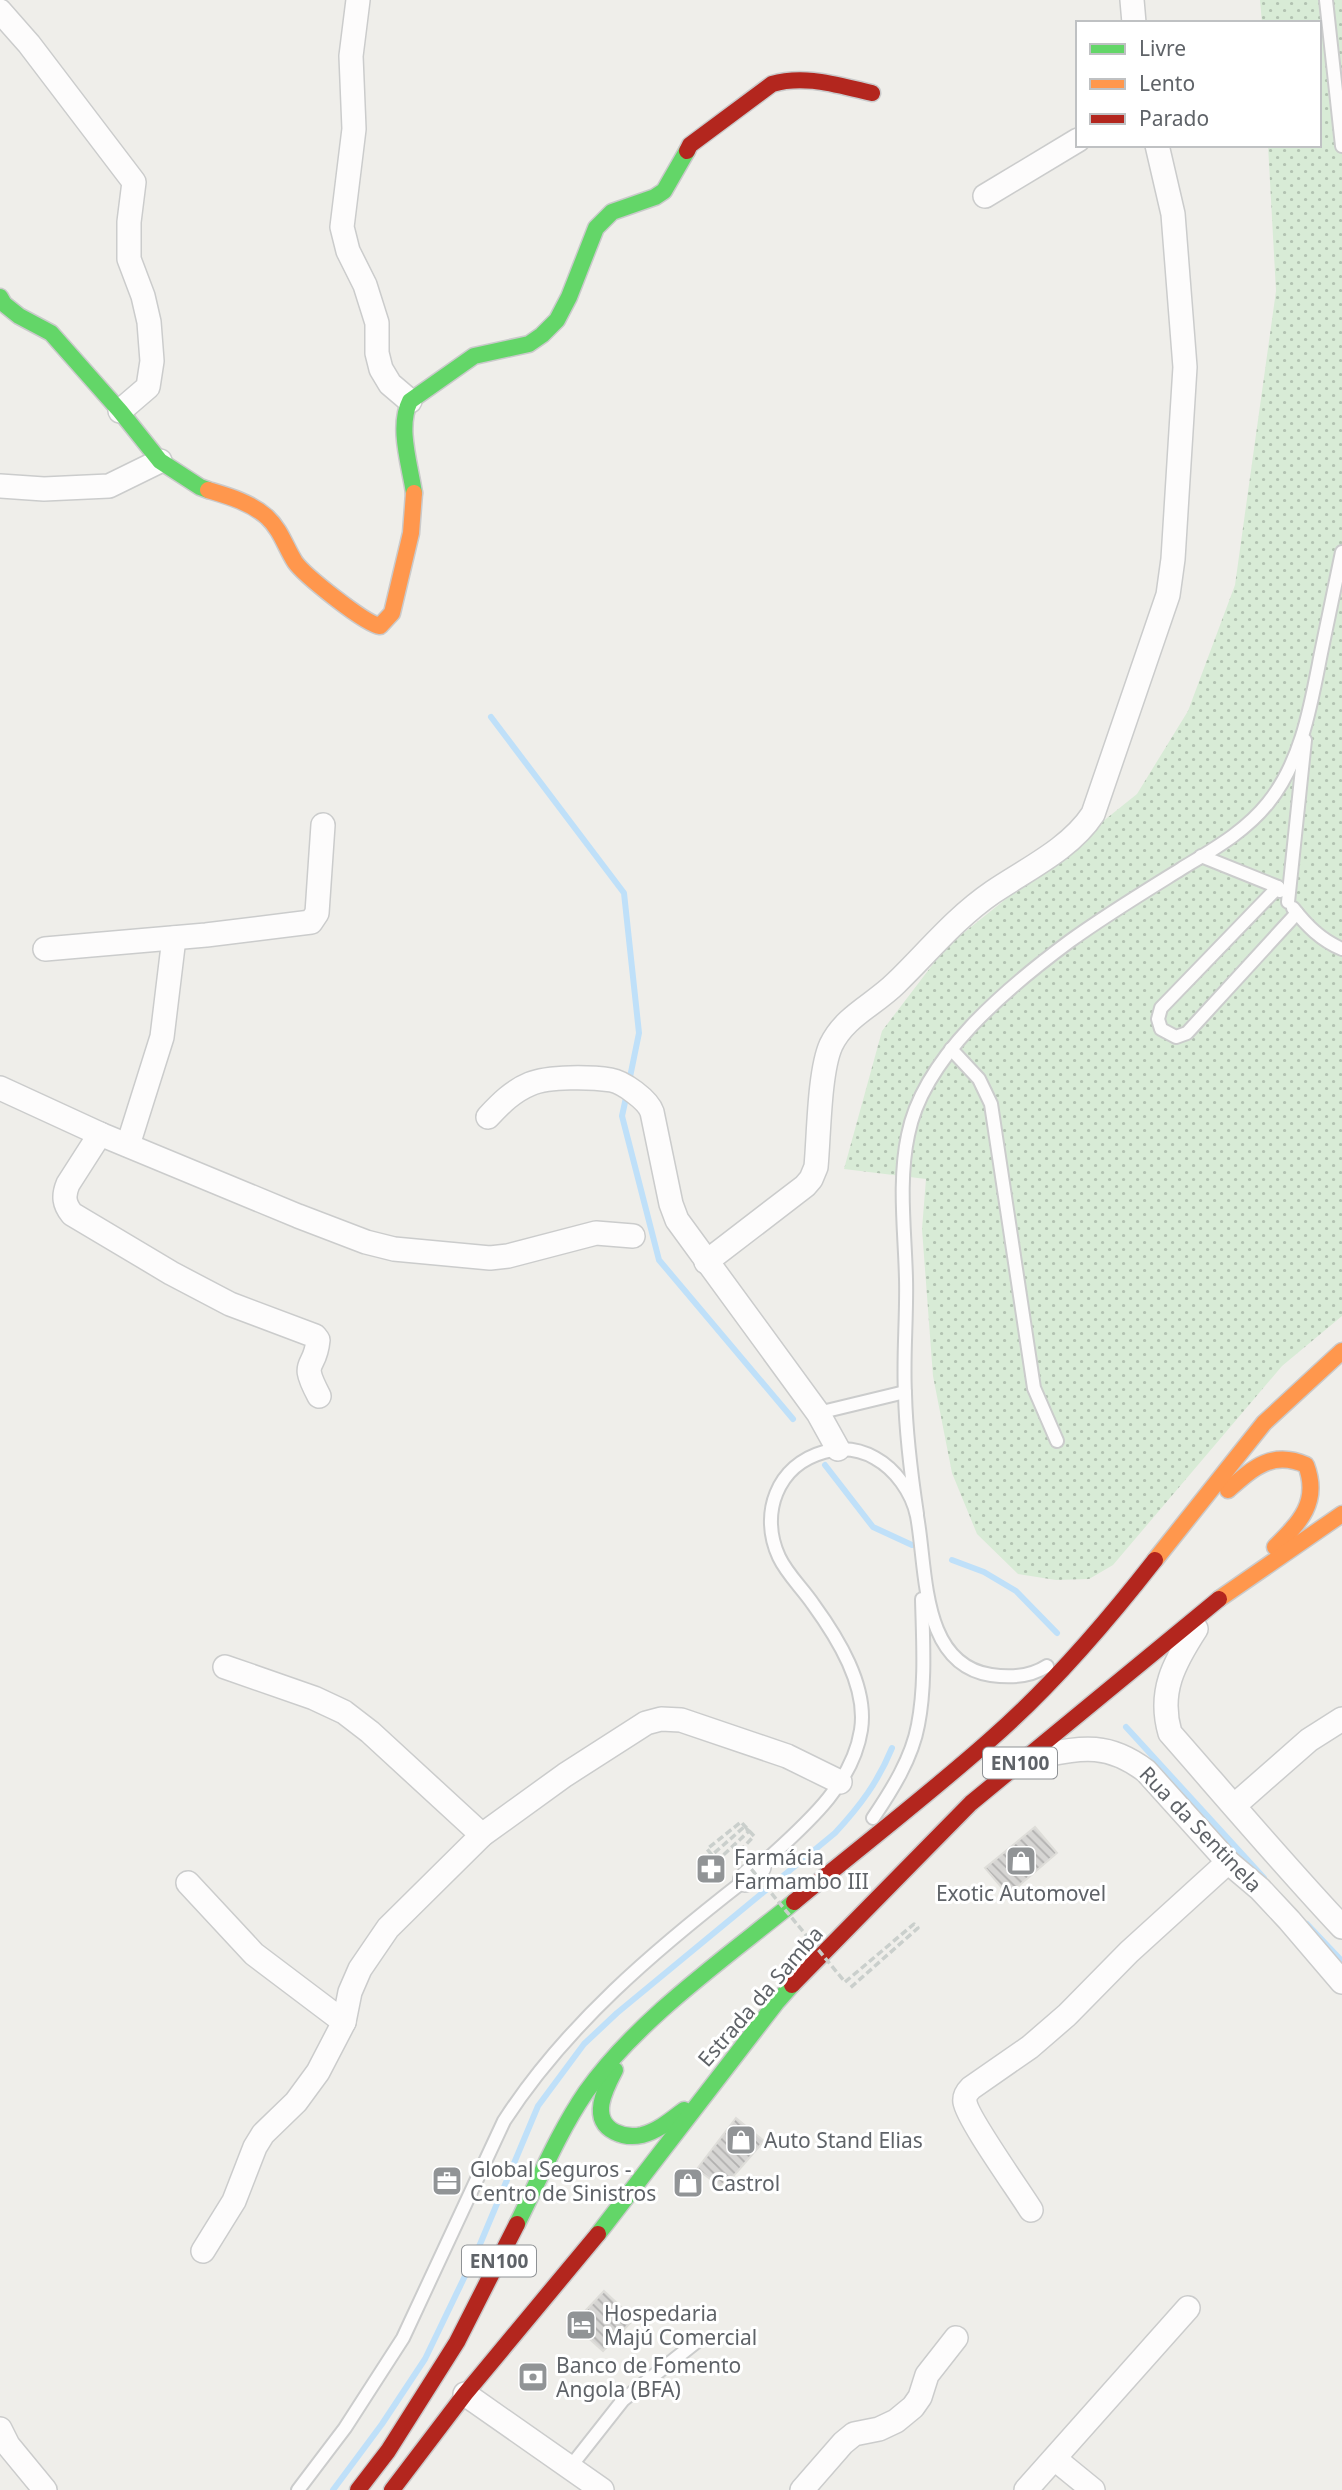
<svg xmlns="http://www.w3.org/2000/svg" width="1342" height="2490" viewBox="0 0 1342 2490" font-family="'Noto Sans',sans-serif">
  <defs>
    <pattern id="grass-dots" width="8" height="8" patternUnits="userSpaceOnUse" patternTransform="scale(1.75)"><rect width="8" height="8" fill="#d8ebd6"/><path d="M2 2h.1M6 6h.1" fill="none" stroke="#b2c2b1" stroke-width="1.8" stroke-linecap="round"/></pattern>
    <pattern id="building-back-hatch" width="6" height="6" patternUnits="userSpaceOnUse" patternTransform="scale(1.75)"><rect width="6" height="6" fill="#d6d5d3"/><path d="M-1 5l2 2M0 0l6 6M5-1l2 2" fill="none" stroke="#b1b0af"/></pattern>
  </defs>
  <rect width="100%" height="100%" fill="#efeeea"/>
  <path fill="url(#grass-dots)" d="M1260,0H1342V1316L1282,1366L1113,1565L1089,1579L1056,1580L1018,1574L977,1534L952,1473L933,1376L922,1229L926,1179L844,1169L882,1031L946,947L1137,794L1188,711L1235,585L1276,291L1268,145H1319V23H1262Z"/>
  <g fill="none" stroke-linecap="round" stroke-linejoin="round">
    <g stroke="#bfe0f9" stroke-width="6">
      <path d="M491,717L624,893L639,1033L629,1082"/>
      <path d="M627,1093L622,1116L659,1260L793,1419"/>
      <path d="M825,1465L873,1527L912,1545"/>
      <path d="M952,1560L984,1572L1016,1591L1057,1633"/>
      <path d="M1126,1727L1264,1878"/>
      <path d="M1307,1924L1342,1961"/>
      <path d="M333,2490L382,2424L425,2359L478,2249L538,2106L584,2044L617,2013L835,1833C860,1806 878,1782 892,1748"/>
    </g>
  </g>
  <g fill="url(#building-back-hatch)" stroke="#deddd9" stroke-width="2">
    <path d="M1035,1827L1057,1853L1008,1895L985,1868Z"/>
    <path d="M736,2118L764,2141L731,2179L728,2177L721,2187L697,2169Z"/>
    <path d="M604,2291L634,2319L603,2351L573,2324Z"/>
  </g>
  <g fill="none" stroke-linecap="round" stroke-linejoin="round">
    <g stroke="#cbcccc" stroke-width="16">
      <g id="lane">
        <path d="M1326,0L1342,146"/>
        <path d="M1201,856L1278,887L1280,891"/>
        <path d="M1278,887L1161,1008L1158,1019L1161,1029L1176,1037L1187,1033L1297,913"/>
        <path d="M1288,902L1305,740"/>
        <path d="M1293,908C1307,926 1321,940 1342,949"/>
        <path d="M951,1049L979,1079L991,1104L1034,1388L1057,1441"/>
        <path d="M818,1413L905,1392"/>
        <path d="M917,1514C911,1474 906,1434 905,1394C903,1355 907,1317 906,1279C905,1232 898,1182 908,1135C923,1057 1008,987 1070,941C1106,915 1144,892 1181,869C1212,850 1245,832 1268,803C1302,761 1311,704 1321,653C1328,619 1335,586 1342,552"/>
        <path d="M873,1818C892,1790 912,1758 918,1725C926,1684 923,1640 922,1599"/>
        <path d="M759,1867C800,1829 852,1788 861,1730C868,1686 837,1637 813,1604C802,1588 787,1574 779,1557C759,1514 777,1465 824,1452C842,1447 859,1449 875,1458C895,1469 912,1492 917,1516C927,1569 920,1664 991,1675C1011,1678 1030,1677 1047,1666"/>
        <path d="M571,2466L623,2400L700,2339"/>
        <path d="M298,2490L345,2428L403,2338L504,2121C566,2025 655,1950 745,1880"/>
      </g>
    </g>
    <g stroke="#cbcccc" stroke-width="26">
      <g id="street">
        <path d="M358,0L351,56L354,129L342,227L348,251L365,285L377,323V353L381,369L390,384L410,401"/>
        <path d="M1132,0L1134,23"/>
        <path d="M0,11L29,44L134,182L129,222V259L143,296L149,322L152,361L148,387L120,411"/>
        <path d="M985,196L1078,140"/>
        <path d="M0,486L44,489L109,486L160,461"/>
        <path d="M45,949L206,935L311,922L317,913L323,825"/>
        <path d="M0,1088L100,1134L298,1216L366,1242L394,1249L490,1258L508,1256L596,1233L633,1236"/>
        <path d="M488,1117C501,1103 513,1091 530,1084C549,1076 591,1077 611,1080C623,1082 648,1100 652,1112L671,1204L677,1220L818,1413L838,1449"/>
        <path d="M100,1134L68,1184C63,1196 64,1204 72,1214L171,1273L230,1304L315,1336L318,1340C315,1372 299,1358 319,1396"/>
        <path d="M128,1145L162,1037L174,938"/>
        <path d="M706,1262L805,1186L811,1179L816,1167C819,1135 819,1072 831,1045C845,1016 874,1005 896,983C928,952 955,918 993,892C1027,869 1070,849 1093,814L1168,595L1173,559L1185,367L1173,214L1157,145"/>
        <path d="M1196,1629C1174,1663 1158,1692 1170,1733C1227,1798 1283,1864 1342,1927"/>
        <path d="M225,1667L314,1698L344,1712L370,1732L482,1835"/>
        <path d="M1034,1757C1081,1748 1106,1741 1146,1771L1228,1862L1260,1889L1289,1920L1342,1982"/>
        <path d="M1235,1805L1309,1740L1342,1719"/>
        <path d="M745,1880L759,1867"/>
        <path d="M188,1883L254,1954L344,2022"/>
        <path d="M1031,2210C1020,2192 967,2118 965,2102C964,2096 967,2092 971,2088L1030,2047L1067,2015L1129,1952L1228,1862"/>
        <path d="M203,2251L234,2201L255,2147L263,2134L296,2102L318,2072L344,2022L350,1992L360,1969L388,1928L482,1835L565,1775L646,1723L661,1719L681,1720L787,1756L840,1782"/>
        <path d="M465,2394L602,2490"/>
        <path d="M0,2429L8,2445L45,2490"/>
        <path d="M1055,2459L1093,2490"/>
        <path d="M802,2490L843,2443L854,2434L879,2429L896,2421L913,2407L920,2397L927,2375L956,2338"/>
        <path d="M1026,2490L1188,2308"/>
      </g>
    </g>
    <g stroke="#cacacb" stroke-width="19">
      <g id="fast">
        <path d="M0,297L4,304L19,316L51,333L120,411L160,461L200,487L208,490"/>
        <path d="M414,493C410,465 397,427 410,401L474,356L529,344L542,335L557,320L569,297L596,228L612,212L655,197L664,191L687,151"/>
        <path d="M615,2070C605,2089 589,2119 615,2132C623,2136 633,2137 642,2135C658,2131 671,2120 684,2110"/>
        <path d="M517,2224C539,2180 558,2133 586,2092C638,2019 724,1959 794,1902"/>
        <path d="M598,2234L776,2003L792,1985"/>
      </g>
    </g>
    <g stroke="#cacacb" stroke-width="19">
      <g id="slow">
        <path d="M208,490C228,496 250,502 267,517C281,530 285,546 295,562C304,575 365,624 380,626L392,613L411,533L414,493"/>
        <path d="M1228,1490C1253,1468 1272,1450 1306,1465C1320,1502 1300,1522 1275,1547"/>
        <path d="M1155,1560L1264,1423L1342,1351"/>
        <path d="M1219,1599L1342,1514"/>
      </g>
    </g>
    <g stroke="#cacacb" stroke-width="19">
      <g id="jam">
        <path d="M687,151L690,145L772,84C806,74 839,86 872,93"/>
        <path d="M794,1902C859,1848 927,1796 990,1740C1051,1687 1105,1624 1155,1560"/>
        <path d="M792,1985L971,1803L1219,1599"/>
        <path d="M358,2490L388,2451L457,2342L517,2224"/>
        <path d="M392,2490L465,2394L598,2234"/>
      </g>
    </g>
    <g stroke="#cacfcc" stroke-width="3.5" stroke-dasharray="7 3.5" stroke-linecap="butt">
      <path d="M716,1862L749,1831L744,1827L712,1855L707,1849L741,1822L754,1836L738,1853"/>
      <path d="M845,1982L914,1924L918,1928L850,1988"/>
    </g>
    <use href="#lane" stroke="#fdfcfc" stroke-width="12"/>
    <use href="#street" stroke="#fdfcfc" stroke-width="23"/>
    <use href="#fast" stroke="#63d668" stroke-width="16"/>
    <use href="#slow" stroke="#ff974d" stroke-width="16"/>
    <use href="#jam" stroke="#b3261e" stroke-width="16"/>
    <path stroke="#cacfcc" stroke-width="3.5" stroke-dasharray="7 3.5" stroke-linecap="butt" d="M738,1853L845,1982"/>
  </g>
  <defs>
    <g id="shop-square" transform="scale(1.575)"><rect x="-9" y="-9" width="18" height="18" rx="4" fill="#919496" stroke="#fff"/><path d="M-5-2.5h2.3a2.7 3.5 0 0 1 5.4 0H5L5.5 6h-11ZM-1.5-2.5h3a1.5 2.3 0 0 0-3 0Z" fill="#fff"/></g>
    <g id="pharmacy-square" transform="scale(1.575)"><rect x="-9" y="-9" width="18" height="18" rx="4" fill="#919496" stroke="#fff"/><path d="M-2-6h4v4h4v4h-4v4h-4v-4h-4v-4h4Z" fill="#fff"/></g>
    <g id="office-square" transform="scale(1.575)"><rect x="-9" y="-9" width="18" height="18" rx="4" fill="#919496" stroke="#fff"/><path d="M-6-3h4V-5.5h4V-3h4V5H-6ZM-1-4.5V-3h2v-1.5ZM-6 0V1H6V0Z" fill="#fff"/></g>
    <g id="hotel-square" transform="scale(1.575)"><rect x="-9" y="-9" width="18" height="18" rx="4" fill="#919496" stroke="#fff"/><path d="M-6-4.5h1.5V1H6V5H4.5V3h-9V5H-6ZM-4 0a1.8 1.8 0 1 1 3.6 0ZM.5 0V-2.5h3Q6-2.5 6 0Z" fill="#fff"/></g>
    <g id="bank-square" transform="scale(1.575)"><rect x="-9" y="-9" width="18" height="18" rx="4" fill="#919496" stroke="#fff"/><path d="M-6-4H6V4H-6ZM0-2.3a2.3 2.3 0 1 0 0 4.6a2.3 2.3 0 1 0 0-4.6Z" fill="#fff"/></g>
  </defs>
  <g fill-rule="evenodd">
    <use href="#shop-square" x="1021" y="1861"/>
    <use href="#pharmacy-square" x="711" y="1869"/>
    <use href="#shop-square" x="741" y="2140"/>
    <use href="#office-square" x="447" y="2181"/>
    <use href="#shop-square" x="688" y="2183"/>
    <use href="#hotel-square" x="581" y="2325"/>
    <use href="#bank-square" x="533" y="2377"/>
  </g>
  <g text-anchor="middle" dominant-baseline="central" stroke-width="6" stroke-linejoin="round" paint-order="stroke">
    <g fill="#fff" stroke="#8f9295" stroke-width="2">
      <rect x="983" y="1747.5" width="74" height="31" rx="5"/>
      <rect x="462" y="2245.5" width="74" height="31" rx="5"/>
    </g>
    <g font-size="19" font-weight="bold" fill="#5f6368">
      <text x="1020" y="1763">EN100</text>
      <text x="499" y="2261">EN100</text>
    </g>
    <g font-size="21" fill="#5f6368" stroke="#fff">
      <text transform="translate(1201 1829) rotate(46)">Rua da Sentinela</text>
      <text transform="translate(760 1996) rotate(-49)">Estrada da Samba</text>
    </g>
    <g font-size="21" fill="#5f6368" stroke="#fff" text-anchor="start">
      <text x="734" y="1857">Farmácia<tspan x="734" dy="24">Farmambo III</tspan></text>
      <text x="1021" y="1893" text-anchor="middle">Exotic Automovel</text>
      <text x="764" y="2140">Auto Stand Elias</text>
      <text x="470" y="2169">Global Seguros -<tspan x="470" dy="24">Centro de Sinistros</tspan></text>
      <text x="711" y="2183">Castrol</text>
      <text x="604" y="2313">Hospedaria<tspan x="604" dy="24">Majú Comercial</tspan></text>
      <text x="556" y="2365">Banco de Fomento<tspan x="556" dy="24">Angola (BFA)</tspan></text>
    </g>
  </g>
  <rect x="1076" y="21" width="245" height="126" fill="#ffffff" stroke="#bfc1c3" stroke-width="2"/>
  <rect x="1090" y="44" width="35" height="10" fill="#63d668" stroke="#bfc1c3" stroke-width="2"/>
  <text x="1139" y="56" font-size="21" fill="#5f6368">Livre</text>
  <rect x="1090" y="79" width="35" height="10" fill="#ff974d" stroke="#bfc1c3" stroke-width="2"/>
  <text x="1139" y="91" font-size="21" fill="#5f6368">Lento</text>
  <rect x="1090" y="114" width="35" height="10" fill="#b3261e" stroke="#bfc1c3" stroke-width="2"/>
  <text x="1139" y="126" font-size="21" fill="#5f6368">Parado</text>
</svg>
